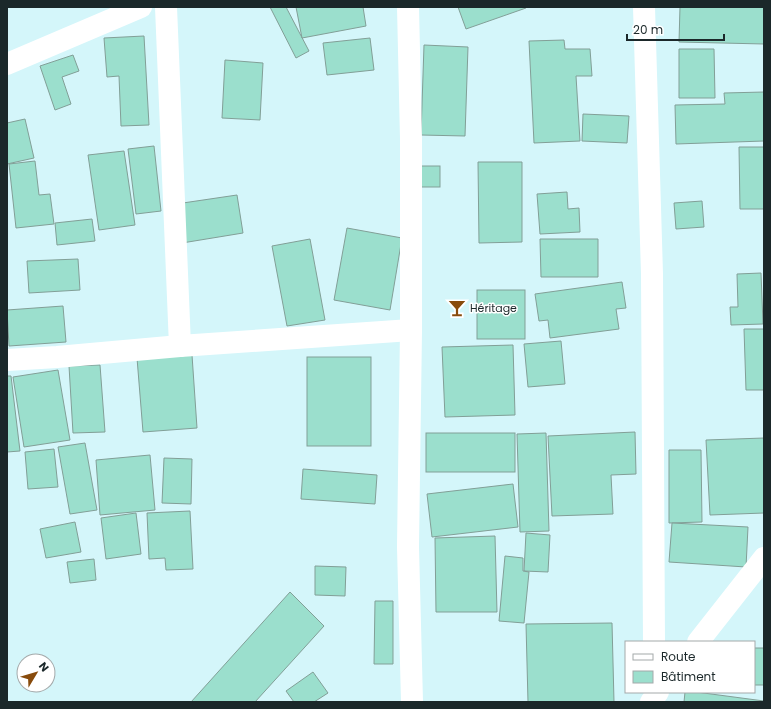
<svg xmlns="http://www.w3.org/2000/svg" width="771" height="709" viewBox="0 0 771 709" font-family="Poppins,sans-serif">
  <rect width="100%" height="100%" fill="#d4f6fa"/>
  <g fill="#9bdfcd" stroke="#829f97">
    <path d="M270,7H286L309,51L296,58Z"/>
    <path d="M296,7H363L366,26L302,38Z"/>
    <path d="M458,7H526V8L466,29Z"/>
    <path d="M680,7H764V44L679,42Z"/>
    <path d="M144,36L149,125L121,126L119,76L107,77L104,38Z"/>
    <path d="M370,38L374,70L327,75L323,43Z"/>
    <path d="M564,40L565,49H590L592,76H576L580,141L534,143L529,41Z"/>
    <path d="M424,45L468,47L465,136L421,135Z"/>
    <path d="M679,49H714L715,98H679Z"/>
    <path d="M73,55L79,71L62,77L71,104L55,110L40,66Z"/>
    <path d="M225,60L263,63L260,120L222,118Z"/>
    <path d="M764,92V141L676,144L675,105L725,104L724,93Z"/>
    <path d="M583,114L629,116L627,143L582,141Z"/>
    <path d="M25,119L34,158L7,164V123Z"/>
    <path d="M154,146L161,211L136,214L128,149Z"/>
    <path d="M739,147H764V209H740Z"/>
    <path d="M124,151L135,225L99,230L88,155Z"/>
    <path d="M35,161L39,195L50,194L54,224L16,228L9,164Z"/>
    <path d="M478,162H522V242L479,243Z"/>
    <rect x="415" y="166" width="25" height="21"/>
    <path d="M567,192L568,209L579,208L580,232L540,234L537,194Z"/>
    <path d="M237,195L243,233L182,243L176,204Z"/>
    <path d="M702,201L704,227L676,229L674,203Z"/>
    <path d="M92,219L95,241L57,245L55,223Z"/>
    <path d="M347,228L402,238L390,310L334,300Z"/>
    <path d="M310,239L325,320L287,326L272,246Z"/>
    <path d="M540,239H598V277H541Z"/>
    <path d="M78,259L80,290L29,293L27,261Z"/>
    <path d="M761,273L763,324L731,325L730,307H738L737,274Z"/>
    <path d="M622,282L626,308L616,309L619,329L550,338L548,320L539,321L535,294Z"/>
    <rect x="477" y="290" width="48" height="49"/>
    <path d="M63,306L66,342L9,346L7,310Z"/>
    <path d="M744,329H764V390H746Z"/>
    <path d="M561,341L565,384L528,387L524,344Z"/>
    <path d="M513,345L515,415L445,417L442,347Z"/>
    <path d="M192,355L197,428L143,432L137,358Z"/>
    <rect x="307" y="357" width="64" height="89"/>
    <path d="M100,365L105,432L73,433L69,366Z"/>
    <path d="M58,370L70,440L24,447L13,377Z"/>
    <path d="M7,376H11L20,451L7,452Z"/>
    <path d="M635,432L636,474L611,475L613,514L552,516L548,436Z"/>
    <rect x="426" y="433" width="89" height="39"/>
    <path d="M546,433L549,531L520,532L517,434Z"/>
    <path d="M764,438V513L710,515L706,440Z"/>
    <path d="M85,443L97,510L70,514L58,447Z"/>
    <path d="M54,449L58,487L28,489L25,452Z"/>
    <path d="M669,450H701L702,522L669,523Z"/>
    <path d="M150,455L155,510L100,515L96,460Z"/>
    <path d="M164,458L192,459L191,504L162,503Z"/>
    <path d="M303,469L377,475L375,504L301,499Z"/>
    <path d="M513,484L518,527L432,537L427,494Z"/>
    <path d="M190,511L193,569L166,570L165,558L149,559L147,513Z"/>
    <path d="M136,513L141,554L106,559L101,518Z"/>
    <path d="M75,522L81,552L46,558L40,529Z"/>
    <path d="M672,523L748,527L746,567L669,562Z"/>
    <path d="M526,533L550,535L548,572L524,571Z"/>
    <path d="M495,536L497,612H436L435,538Z"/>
    <path d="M505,556L523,558V571L529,572L524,623L499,621Z"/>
    <path d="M94,559L96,580L70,583L67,562Z"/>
    <path d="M315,566L346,567L345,596L315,595Z"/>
    <path d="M290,592L324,626L255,702H191Z"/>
    <path d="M375,601H393V664H374Z"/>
    <path d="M612,623L614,702H528L526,624Z"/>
    <rect x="754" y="648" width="10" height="37"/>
    <path d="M313,672L328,693L314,702H294L286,691Z"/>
    <path d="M685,692H696L764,701V702H684Z"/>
  </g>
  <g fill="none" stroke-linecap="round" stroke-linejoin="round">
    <g stroke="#fff" stroke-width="22">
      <path d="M166,7L180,346"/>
      <path d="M408,7L411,139V330L408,547L412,702"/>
      <path d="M644,7L652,274L654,642"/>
      <path d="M7,64L141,7"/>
      <path d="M7,360L57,357L180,346L411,330"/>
      <path d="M698,642L764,558"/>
      <path d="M651,702L658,692"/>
    </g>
  </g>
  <defs>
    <g id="bar-bare" transform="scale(1.38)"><path d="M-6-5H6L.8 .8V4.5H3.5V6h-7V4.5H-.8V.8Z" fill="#884b0c" stroke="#fff" stroke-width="2.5" paint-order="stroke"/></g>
  </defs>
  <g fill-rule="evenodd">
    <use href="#bar-bare" x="457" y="308"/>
  </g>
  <g text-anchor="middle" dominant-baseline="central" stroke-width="3" stroke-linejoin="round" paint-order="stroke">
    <g font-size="11" fill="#1b282a" stroke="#fff" text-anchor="start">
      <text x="470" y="308">Héritage</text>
    </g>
  </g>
  <rect width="771" height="709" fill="none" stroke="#1b282a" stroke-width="16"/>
  <rect x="625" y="641" width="130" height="52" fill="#ffffff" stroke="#a4a9aa"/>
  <rect x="633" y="654" width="20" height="6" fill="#ffffff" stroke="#a4a9aa"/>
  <text x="661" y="661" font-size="12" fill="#1b282a">Route</text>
  <rect x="633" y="671" width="20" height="12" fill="#9bdfcd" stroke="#a4a9aa"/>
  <text x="661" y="681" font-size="12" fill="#1b282a">Bâtiment</text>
  <g transform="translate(36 673) rotate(52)"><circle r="19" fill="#ffffff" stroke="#a4a9aa"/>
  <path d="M0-3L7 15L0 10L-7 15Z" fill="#884b0c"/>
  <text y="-6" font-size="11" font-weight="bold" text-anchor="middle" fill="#1b282a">N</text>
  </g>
  <path d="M627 34v6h97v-6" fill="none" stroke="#1b282a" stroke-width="2"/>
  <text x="633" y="34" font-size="12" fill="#1b282a" stroke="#ffffff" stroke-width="3" paint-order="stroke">20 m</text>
</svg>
